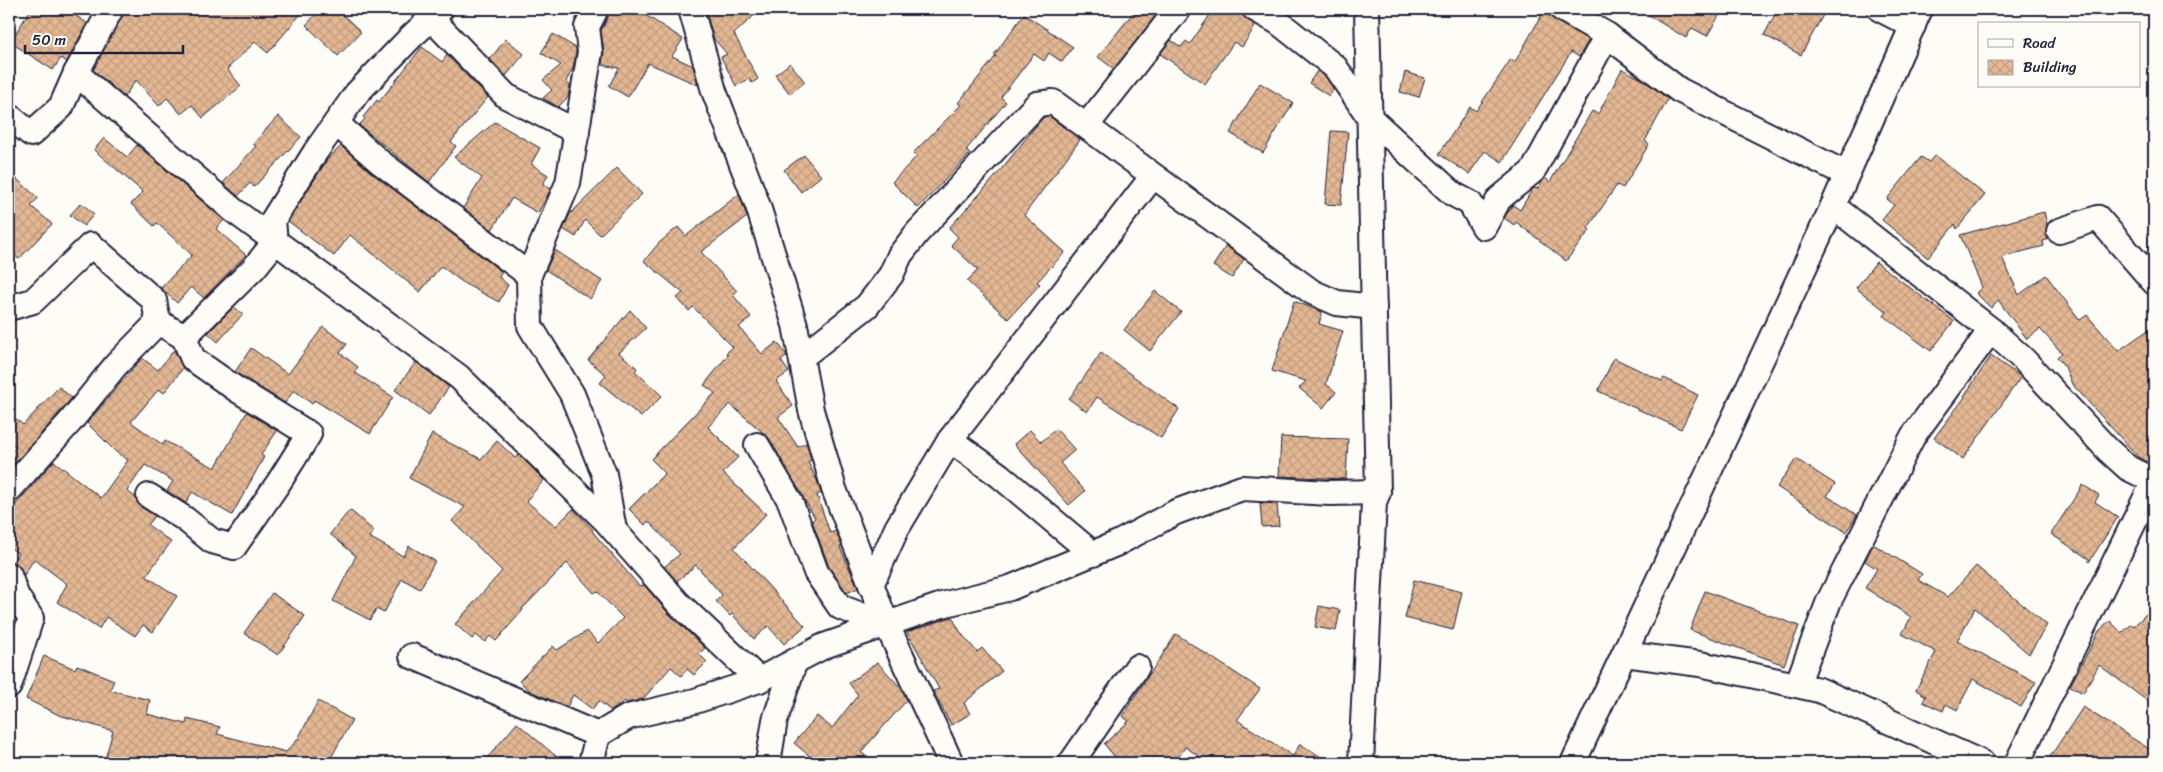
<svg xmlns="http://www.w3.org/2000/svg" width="2163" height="772" viewBox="0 0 2163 772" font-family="Sriracha,sans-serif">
  <defs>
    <pattern id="building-cross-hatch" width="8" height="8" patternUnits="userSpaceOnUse" patternTransform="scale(1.25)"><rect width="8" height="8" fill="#e3b793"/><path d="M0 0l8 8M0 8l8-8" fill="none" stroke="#c29d80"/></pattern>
  </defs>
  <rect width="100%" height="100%" fill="#fdfcf7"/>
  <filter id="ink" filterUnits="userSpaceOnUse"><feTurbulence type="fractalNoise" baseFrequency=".02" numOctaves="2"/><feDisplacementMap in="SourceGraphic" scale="10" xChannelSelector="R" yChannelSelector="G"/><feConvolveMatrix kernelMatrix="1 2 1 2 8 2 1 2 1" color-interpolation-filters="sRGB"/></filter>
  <g filter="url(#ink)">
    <g fill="url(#building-cross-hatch)" stroke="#22223b">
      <path d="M31,9H65L87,23L67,62L61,58L53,70L10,42Z"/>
      <path d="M125,9H305L268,53L255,42L227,69L241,86L203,118L192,105L181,114L167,98L159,106L136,80L124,97L93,70Z"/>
      <path d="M321,9H337L361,32L338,56L306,25Z"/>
      <path d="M612,9H636L683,39L672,56L693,66L698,85L648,63L628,97L609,86L619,68L602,65L604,51L601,31Z"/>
      <path d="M705,9H761L734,34L758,79L752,83L749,79L736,86L721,57L727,54L714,39Z"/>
      <path d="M1136,9H1161L1114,69L1098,57Z"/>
      <path d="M1214,9H1241L1243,16L1256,25L1242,47L1234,42L1205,84L1160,54L1171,40L1181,47L1186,41L1190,44Z"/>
      <path d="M1638,9H1723L1707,36L1692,28L1686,38Z"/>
      <path d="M1778,9H1812L1823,15L1801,55L1764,35Z"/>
      <path d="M1544,11L1555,21L1589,40L1579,57L1571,52L1502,162L1485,151L1469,174L1439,154L1470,107L1476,111L1511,59L1515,62Z"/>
      <path d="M1024,14L1073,47L1062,62L1049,53L1044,61L1034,54L1001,97L1006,102L966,150L970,154L918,208L892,182L917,156L913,153L961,105L958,103L996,56L994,55Z"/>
      <path d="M553,34L576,48V52L573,69L566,81L570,86L568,97L558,107L543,98L552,90L543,80L561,65L541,53Z"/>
      <path d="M506,39L524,54L506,76L490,59Z"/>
      <path d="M422,47L442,62L447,55L488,97L451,142L456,146L429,182L359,125L365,119L363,117L377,100L379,102Z"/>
      <path d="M790,63L805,82L790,94L775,75Z"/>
      <path d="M1622,69L1642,79L1668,99L1645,141L1649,144L1623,188L1617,185L1588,228L1590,230L1566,261L1516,222L1514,225L1504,218L1513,205L1520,210L1532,190L1534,188L1537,189L1545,178L1550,182L1592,111L1598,114Z"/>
      <path d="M1317,71L1325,76L1334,89L1329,96L1309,83Z"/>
      <path d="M1405,72L1425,78L1419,97L1400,92Z"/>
      <path d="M1260,83L1293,103L1263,153L1230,133Z"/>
      <path d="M278,116L301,137L254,187L250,183L238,196L223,183L256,146L253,144Z"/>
      <path d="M1049,116L1080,140L1024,215L1065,252L1037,282L1040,284L1008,319L967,281L978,270L951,245L958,237L949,228L995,177L1036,126L1044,117Z"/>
      <path d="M495,122L540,148L531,164L548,175L543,184L551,189L538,213L512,198L492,230L463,208L482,178L454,157Z"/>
      <path d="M1331,131L1348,132L1341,205L1325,204Z"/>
      <path d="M104,138L127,157L137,145L224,220L216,229L246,255L204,298L191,287L177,303L161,288L192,255L157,223L154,226L131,204L143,192L94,150Z"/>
      <path d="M341,146L372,173L502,272L499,277L508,285L499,302L465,284L441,266L420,292L350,235L334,256L288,221L327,160Z"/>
      <path d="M804,155L821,176L801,192L784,170Z"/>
      <path d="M1935,155L1985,195L1957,229L1955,224L1928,258L1882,220L1894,205L1887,199L1921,157L1929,162Z"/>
      <path d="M617,168L642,194L600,235L585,220L576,237L563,229L570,214Z"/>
      <path d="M9,172L38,198L31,206L52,224L19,259L9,251Z"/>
      <path d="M739,194L747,217L701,252L737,291L733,295L751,317L739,327L762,354L777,342L786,354L787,356L781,361L789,372L776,381L793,406L778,417L798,447L806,443L807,445L811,460L808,462L818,483L821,493L817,495L830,533L836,531L842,546L840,547L858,588L847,593L829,567L812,521L815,518L769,438L730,404L708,427L738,457L723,473L766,514L734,548L805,626L784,644L768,626L754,639L732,614L730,616L716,601L722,595L696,565L677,581L664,567L680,554L648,521L645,525L629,509L665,473L651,459L715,393L704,385L728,355L726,353L733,347L693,307L689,311L677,298L683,293L644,261L659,243L678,227L686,236Z"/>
      <path d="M81,203L94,214L84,226L70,215Z"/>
      <path d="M2044,212L2047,224L2046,235L2049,239L2043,241L2044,246L2002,257L2019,295L2046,275L2080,320L2087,315L2118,351L2154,326V466L2138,457L2072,384L2065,367L2057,357L2062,353L2040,329L2027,339L1998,300L1991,308L1976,293L1982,287L1960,235Z"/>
      <path d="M1226,246L1244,259L1232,278L1213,266Z"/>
      <path d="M555,250L602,281L590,299L546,270Z"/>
      <path d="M1876,262L1954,321L1931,351L1884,316L1887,312L1856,288Z"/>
      <path d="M1155,291L1181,312L1150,351L1124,330Z"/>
      <path d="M1294,301L1322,312L1319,324L1343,331L1326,384L1336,392L1323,408L1299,388L1306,381L1272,371Z"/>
      <path d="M234,307L243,314L218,342L208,333Z"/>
      <path d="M630,310L646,328L619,353L637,368L635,371L662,396L641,417L600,383L606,375L588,360Z"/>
      <path d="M323,327L347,344L340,353L358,367L354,372L393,397L370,434L314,400L312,404L294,390L285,403L235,372L251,348L288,374Z"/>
      <path d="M174,350L183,368L164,393L159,389L131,422L163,445L165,441L215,468L247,412L277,431L261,455L264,457L232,515L192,492L186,503L167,491L173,481L145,465L127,491L135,497L141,507L155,516L148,525L171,542L146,576L177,596L153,632L143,625L135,636L106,617L99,629L57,602L67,584L34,559L24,575L18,565L13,562L18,553L9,547V512L54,461L101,498L128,460L116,452L87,423L142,358L158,370Z"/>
      <path d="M1101,353L1179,409L1161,438L1097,397L1087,412L1069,399Z"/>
      <path d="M1991,356L2021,377L1963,459L1934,438L1965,397L1964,396Z"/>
      <path d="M1614,358L1662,381L1664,378L1698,395L1681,429L1598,391Z"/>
      <path d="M416,362L449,387L429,415L395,390Z"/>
      <path d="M59,387L72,398L9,470V454L16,447L9,441V427L16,419L23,425Z"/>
      <path d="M1056,429L1075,450L1060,463L1085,491L1069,505L1014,444L1030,430L1041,442Z"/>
      <path d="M432,434L481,459L497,441L515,458L519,455L544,480L526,501L556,526L573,509L593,530L592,531L639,586L644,585L668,613L705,648L699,654L707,662L694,675L687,669L681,676L671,667L643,699L627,703L625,701L611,711L599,701L592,709L573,695L567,707L530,691L519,681L553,646L557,650L587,631L598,643L623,618L597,591L594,593L567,563L522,609L523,610L496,641L490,636L485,642L476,635L472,639L455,624L502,571L452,521L465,507L409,478Z"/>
      <path d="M1281,437L1348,439L1346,479L1279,476Z"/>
      <path d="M1796,459L1835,484L1827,496L1857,515L1846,532L1777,487Z"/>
      <path d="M2083,485L2099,495L2095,502L2118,517L2089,562V559L2051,534Z"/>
      <path d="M1260,503L1277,504L1279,526L1262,527Z"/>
      <path d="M350,510L374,531L369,537L403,556L409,546L435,561L420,589L402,579L384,613L376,609L370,620L333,601L356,556L330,534Z"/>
      <path d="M1873,544L1922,574L1918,580L1948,597L1976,566L2047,625L2029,654L1975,608L1957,641L2036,682L2021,707L1973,679L1957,710L1946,704L1943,711L1923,702L1926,696L1916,690L1936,652L1902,634L1911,617L1865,588L1877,569L1865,561Z"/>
      <path d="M1414,580L1462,592L1453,630L1405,618Z"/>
      <path d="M1705,591L1799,626L1784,665L1690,630Z"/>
      <path d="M272,593L305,616L278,655L244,633Z"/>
      <path d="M1319,606L1340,610L1336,631L1315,627Z"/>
      <path d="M2154,606V706L2099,665L2083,693L2070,686L2099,631L2110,621L2122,633L2132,624L2134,626Z"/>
      <path d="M952,617L961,633L977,652L982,648L1002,671L964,703L970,714L951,725L933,691L939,689L907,632Z"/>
      <path d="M1176,634L1260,689L1237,720L1293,756L1300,744L1331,763H1210L1185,747L1175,763H1120L1104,744L1129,721L1122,716Z"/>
      <path d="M44,656L75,669L77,665L114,680L110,690L150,700L147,714L186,724L187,719L220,727L217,734L286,752L298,739L318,701L352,720L328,763H104L113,731L59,715L26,699Z"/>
      <path d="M877,662L902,689L907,700L861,752L874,763H818L794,743L817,716L832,728L858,695L849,683Z"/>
      <path d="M2083,707L2154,752V763H2046Z"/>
      <path d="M517,723L564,763H483Z"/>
    </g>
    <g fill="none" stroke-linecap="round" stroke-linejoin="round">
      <g stroke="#22223b" stroke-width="28">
        <g id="minor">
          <path d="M111,9L76,73L233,210L459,377L606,521L678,603L759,680"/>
          <path d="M426,9L431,18L506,96L577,132"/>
          <path d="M596,9L587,27L590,52L568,183L529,275L530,326L572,394L604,474L614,530"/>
          <path d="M691,9L714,91L758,206L795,325L811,410L834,489L887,625L951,763"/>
          <path d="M1255,9L1278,22L1335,67L1370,118L1453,194L1470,203L1484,227L1499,199L1533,171L1607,35L1679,90L1846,174"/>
          <path d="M1562,9L1607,35"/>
          <path d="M1880,9L1913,26"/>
          <path d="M9,116L31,134L61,107L76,73"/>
          <path d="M336,123L380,162L529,275"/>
          <path d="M1087,125L1178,9"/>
          <path d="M1833,206L1991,330L2024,360L2108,450L2128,468L2154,481L2017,763"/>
          <path d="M2059,231L2098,218L2154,282"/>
          <path d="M9,308L33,301L91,245L154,300L158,322"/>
          <path d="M803,356L867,306L891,275L900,255L917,233L1037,104L1053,102L1312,292L1337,303L1374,307"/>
          <path d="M950,440L999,475L1093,554"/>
          <path d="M757,445L790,501L816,572L840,607L887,625"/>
          <path d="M9,490L70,422L116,365L158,322L184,337L254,268L275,242L273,220L316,151L357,93L411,37L441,9"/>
          <path d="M149,496L185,519L212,541L234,547L279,482L309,434L236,389L193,359L184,337"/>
          <path d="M9,575L17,597L31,618L9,686"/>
          <path d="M871,585L897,528L950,440L1153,176"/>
          <path d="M1624,654L1700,664L1819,690L1982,763"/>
          <path d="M412,656L598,735L628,717L695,701L759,680L824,646L942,605L1010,588L1118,543L1176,512L1242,488L1330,493L1378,492"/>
          <path d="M1797,685L1829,601L1913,436L1991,330"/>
          <path d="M591,763L598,735"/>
          <path d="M768,763L775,720L795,661"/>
          <path d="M1071,763L1137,667"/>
          <path d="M1361,763L1374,502L1378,492L1367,9"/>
          <path d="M1573,763L1833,206L1920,9"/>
        </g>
      </g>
      <use href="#minor" stroke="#fdfcf7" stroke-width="24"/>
    </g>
  </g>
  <rect width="2163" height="772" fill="none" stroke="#fdfcf7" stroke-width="30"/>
  <rect x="15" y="15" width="2133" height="742" fill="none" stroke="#22223b" stroke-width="2" filter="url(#ink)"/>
  <rect x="1978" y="22" width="162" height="65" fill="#fdfcf7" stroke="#a5a5ac"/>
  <rect x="1988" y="39" width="25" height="8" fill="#fdfcf7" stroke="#a5a5ac"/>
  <text x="2023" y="48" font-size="15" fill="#22223b">Road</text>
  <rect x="1988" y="60" width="25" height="15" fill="url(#building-cross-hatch)" stroke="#a5a5ac"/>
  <text x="2023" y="72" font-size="15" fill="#22223b">Building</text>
  <path d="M25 45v8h158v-8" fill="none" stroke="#22223b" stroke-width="2.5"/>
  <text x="32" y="45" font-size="15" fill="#22223b" stroke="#fdfcf7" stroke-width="4" paint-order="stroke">50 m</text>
</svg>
